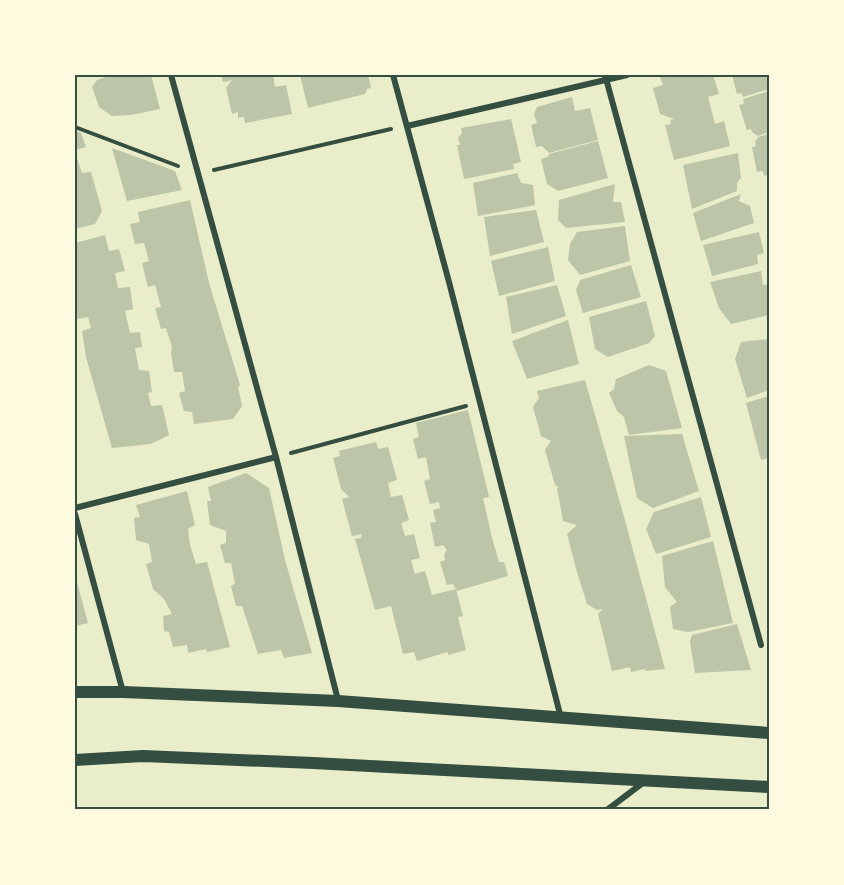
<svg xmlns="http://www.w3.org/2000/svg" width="844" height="885" viewBox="0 0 844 885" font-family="Georgia,serif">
  <rect width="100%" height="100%" fill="#e9edc9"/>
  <g fill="#bcc5a7">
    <path d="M111,75H151L160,109L131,115L112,116L99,107L92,87L97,80Z"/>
    <path d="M221,75H273L275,87L286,85L292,114L245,123L244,117L238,118V112L232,114L226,88L232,80L223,82Z"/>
    <path d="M300,75H368L371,88L367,89L365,94L308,108Z"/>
    <path d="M666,75H713L719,94L708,97L715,124L724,121L730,146L674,160L665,125L671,124L670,120L674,119L660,114L653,88L663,85L660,77Z"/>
    <path d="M732,75H769V89L743,97L741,93L737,94Z"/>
    <path d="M769,91V132L758,136L752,132L751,129L747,130L739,105L744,104L743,99Z"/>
    <path d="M572,97L575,111L590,108L598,140L549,153L542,146L536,147L531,125L537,123L534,114L537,107Z"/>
    <path d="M511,119L521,162L513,164L514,169L464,179L457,145H460L458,138L462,133L461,128Z"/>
    <path d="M75,131L81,133L86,147L75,150Z"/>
    <path d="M769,134V174L764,176L763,171L757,172L752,147L756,146L755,142L758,137Z"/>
    <path d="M598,141L608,178L558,191L547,184L541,159L548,157L549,154Z"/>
    <path d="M112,148L175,171L182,190L127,201Z"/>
    <path d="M738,153L741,178L737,183V191L692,209L683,165Z"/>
    <path d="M77,158L82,173L91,172L102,211L95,224L75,229V159Z"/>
    <path d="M517,173L521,183L533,185L535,205L478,216L473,183Z"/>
    <path d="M615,184L613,202H621L625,222L566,228L558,220L559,200Z"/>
    <path d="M741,194L739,201L750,206L754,223L701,241L693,213Z"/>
    <path d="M190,200L209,283L240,385L238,387L242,406L233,419L194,424L192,412L184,411L179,393L185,391L182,372H174L171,353L172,347L166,328L161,329L155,308L161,307L155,285L148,287L142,263L149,261L144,243L135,244L130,224L140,222L138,212Z"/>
    <path d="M536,210L544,242L490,256L484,217Z"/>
    <path d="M625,226L630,261L580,275L568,260L570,244L577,232Z"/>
    <path d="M759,232L764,253L757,255L758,264L712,276L703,245Z"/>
    <path d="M105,235L109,251L119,249L125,271L115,273L118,288L130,287L133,309L125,311L130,333L140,332L142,347L135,348L139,370L149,371L152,392L148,393L151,406L162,405L169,435L151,444L112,448L86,357L82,331L91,328L88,317L77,319L75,314V243Z"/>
    <path d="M548,247L555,281L499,296L491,261Z"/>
    <path d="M631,265L641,297L583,313L576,290L580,280Z"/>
    <path d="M761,271L763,285L769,284V315L731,324L719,308L710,282Z"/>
    <path d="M557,285L566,316L512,334L506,297Z"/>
    <path d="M646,301L655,336L649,343L608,357L595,349L589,317Z"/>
    <path d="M568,320L579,364L527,379L512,341Z"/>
    <path d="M769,339V390L747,398L735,359L741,342Z"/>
    <path d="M649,365L666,371L682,428L629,435L624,417L617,411L609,393L614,389L616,379Z"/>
    <path d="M585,380L623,513L665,669L645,671V669L631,672L630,667L612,671L598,614L603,609L597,610L587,604L577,572L567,534L577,525L563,521L557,488L559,487L555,485L545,450L551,441L541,436L533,407L539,398L537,391Z"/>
    <path d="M769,396V458L761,460L746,403Z"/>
    <path d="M468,410L489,497L483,498L492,538L499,562H504L508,576L457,591L453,584L447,585L440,562L445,560L444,555L447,550L443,545L435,547L430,523L436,522L433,510L440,508L439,502L430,504L424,481L430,479L426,457L418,459L413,439L419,437L416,423Z"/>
    <path d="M682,434L699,491L653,508L637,498L624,436Z"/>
    <path d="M376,442L378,449L388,447L397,480L388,483L391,497L402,495L409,520L401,523L405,536L414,534L420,558L411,560L415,574L425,571L432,595L456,589L463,616L458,617L466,650L448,655V652L417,661L414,652L403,654L391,606L375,610L355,539L361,538L362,534L352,536L342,499L349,497L341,489L333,458L340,456L339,451Z"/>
    <path d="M246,473L269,488L285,560L312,653L284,658L281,650L258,654L242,606H236L231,586L235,584L231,563H225L220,545L226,543V531L210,525L207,501H211L208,487Z"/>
    <path d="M187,491L195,525L188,529L190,545L196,564L207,562L230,647L207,652L206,649L188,653L187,645L173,647L169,632L164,631L163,616L172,614L164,599L153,589L146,564L152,562L149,544L136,540L134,518L140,517L136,505Z"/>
    <path d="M701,497L711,537L656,554L646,529L654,512Z"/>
    <path d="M713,541L733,623L688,632L673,629L670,607L677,602L665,587L662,556Z"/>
    <path d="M75,575L88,623L75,626Z"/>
    <path d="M737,624L751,670L695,673L690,642L692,635Z"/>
  </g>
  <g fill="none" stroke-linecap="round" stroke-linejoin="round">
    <g stroke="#344e41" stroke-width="4">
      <path d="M75,127L178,166"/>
      <path d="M214,170L391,129"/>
      <path d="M291,453L466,406"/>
    </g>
    <g stroke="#344e41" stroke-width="6">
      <path d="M171,75L276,457L338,700"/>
      <path d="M393,75L449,282L561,718"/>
      <path d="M605,75L761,645"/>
      <path d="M407,126L627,75"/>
      <path d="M75,508L276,457"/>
      <path d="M75,514L123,692"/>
      <path d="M607,810L644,782"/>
    </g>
    <g stroke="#344e41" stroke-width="12">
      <path d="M75,692H123L338,701L769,733"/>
      <path d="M75,760L143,756L313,763L769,787"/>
    </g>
  </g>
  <rect width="844" height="885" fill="none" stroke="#fefae0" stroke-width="153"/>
  <rect x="76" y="76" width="692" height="732" fill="none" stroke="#344e41" stroke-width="2"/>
</svg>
